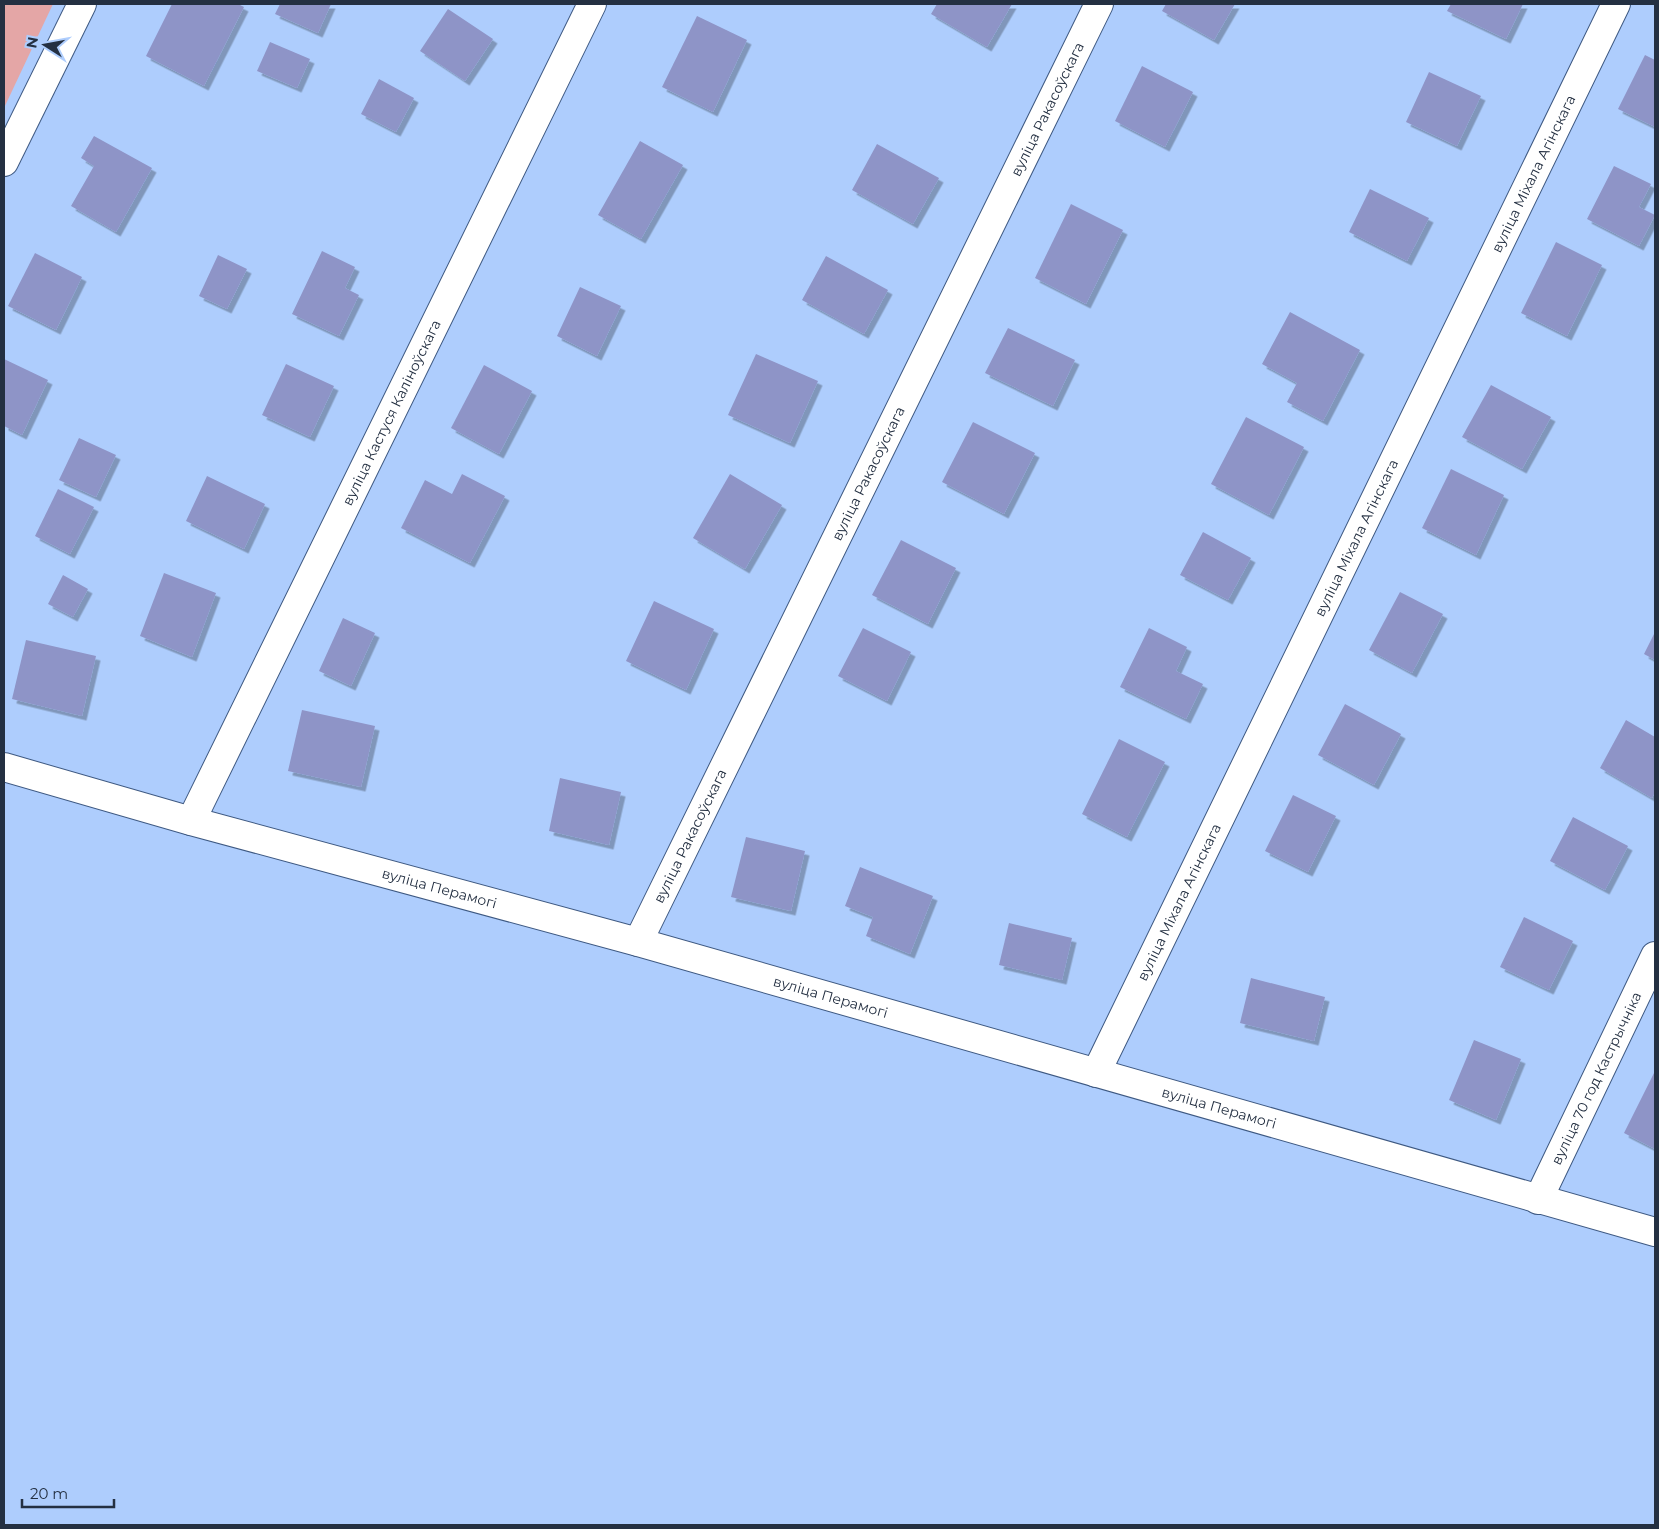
<svg xmlns="http://www.w3.org/2000/svg" width="1659" height="1529" viewBox="0 0 1659 1529" font-family="Montserrat,sans-serif">
  <defs>
    <filter id="shadow"><feDropShadow dx="4.5" dy="4.5" stdDeviation="0" flood-color="#0004"/></filter>
  </defs>
  <rect width="100%" height="100%" fill="#aecdfd"/>
  <path fill="#e4a6a6" d="M4,4H53L4,108Z"/>
  <g fill="#8e94c7" filter="url(#shadow)">
    <path d="M172,4H238L244,7L204,86L146,56Z"/>
    <path d="M280,4H331L318,33L275,14Z"/>
    <path d="M937,4H1012L987,47L931,14Z"/>
    <path d="M1166,4H1235L1214,40L1162,11Z"/>
    <path d="M1451,4H1523L1506,39L1447,11Z"/>
    <path d="M448,9L493,39L465,81L420,51Z"/>
    <path d="M697,16L747,40L713,112L662,87Z"/>
    <path d="M270,42L310,59L297,88L257,71Z"/>
    <path d="M1645,55L1655,60V127L1618,109Z"/>
    <path d="M1142,66L1193,92L1165,147L1115,121Z"/>
    <path d="M1429,72L1481,96L1457,146L1406,122Z"/>
    <path d="M379,79L414,98L396,132L361,114Z"/>
    <path d="M94,136L152,168L116,232L71,206L94,166L81,158Z"/>
    <path d="M640,141L683,165L641,239L598,215Z"/>
    <path d="M877,144L939,178L913,224L852,190Z"/>
    <path d="M1614,166L1651,184L1639,207L1655,215L1639,246L1587,219Z"/>
    <path d="M1370,189L1429,218L1407,261L1349,232Z"/>
    <path d="M1071,204L1123,230L1086,304L1035,278Z"/>
    <path d="M1556,242L1602,265L1567,336L1521,313Z"/>
    <path d="M322,251L355,267L345,288L359,295L339,336L292,314Z"/>
    <path d="M35,253L82,277L56,330L8,306Z"/>
    <path d="M218,255L247,269L227,309L199,296Z"/>
    <path d="M826,256L888,290L864,334L802,300Z"/>
    <path d="M580,287L621,306L597,356L557,336Z"/>
    <path d="M1290,312L1360,350L1323,421L1287,402L1297,383L1262,364Z"/>
    <path d="M1008,328L1075,360L1053,406L985,373Z"/>
    <path d="M756,354L818,381L790,443L728,415Z"/>
    <path d="M4,359L48,380L22,435L4,426Z"/>
    <path d="M286,364L334,386L310,437L262,415Z"/>
    <path d="M484,365L532,391L499,454L451,428Z"/>
    <path d="M1491,385L1551,417L1522,469L1462,437Z"/>
    <path d="M1246,417L1304,447L1269,515L1211,484Z"/>
    <path d="M973,422L1035,453L1004,514L942,482Z"/>
    <path d="M79,438L116,455L96,497L59,480Z"/>
    <path d="M1451,469L1504,495L1476,555L1422,528Z"/>
    <path d="M462,474L505,496L470,563L401,528L425,480L452,494Z"/>
    <path d="M730,474L782,505L745,569L693,538Z"/>
    <path d="M207,476L265,504L244,549L186,521Z"/>
    <path d="M58,489L94,507L70,554L35,536Z"/>
    <path d="M1203,532L1251,558L1228,600L1180,575Z"/>
    <path d="M901,540L956,568L928,624L872,595Z"/>
    <path d="M164,573L216,593L192,657L140,636Z"/>
    <path d="M63,575L88,589L73,617L48,604Z"/>
    <path d="M1400,592L1443,614L1412,673L1369,650Z"/>
    <path d="M654,601L714,629L686,690L626,661Z"/>
    <path d="M343,618L375,633L351,686L319,671Z"/>
    <path d="M863,628L911,652L887,701L838,676Z"/>
    <path d="M1149,628L1187,647L1176,671L1203,684L1186,719L1120,687Z"/>
    <path d="M1655,632V660L1644,654Z"/>
    <path d="M26,640L96,656L82,716L12,699Z"/>
    <path d="M1345,704L1401,734L1374,785L1318,755Z"/>
    <path d="M302,710L375,726L361,787L288,771Z"/>
    <path d="M1626,720L1655,737V792L1652,798L1600,768Z"/>
    <path d="M1119,739L1165,762L1127,837L1082,814Z"/>
    <path d="M560,778L621,792L609,845L549,831Z"/>
    <path d="M1293,795L1336,816L1308,872L1265,851Z"/>
    <path d="M1573,817L1628,846L1605,890L1550,861Z"/>
    <path d="M746,837L805,851L791,911L731,897Z"/>
    <path d="M860,867L933,896L910,954L866,936L873,917L845,906Z"/>
    <path d="M1524,917L1573,941L1549,990L1500,967Z"/>
    <path d="M1009,923L1072,938L1062,980L999,965Z"/>
    <path d="M1251,978L1325,997L1314,1041L1240,1023Z"/>
    <path d="M1474,1040L1521,1059L1496,1120L1449,1100Z"/>
    <path d="M1655,1071V1149L1624,1133Z"/>
  </g>
  <g fill="none" stroke-linecap="round" stroke-linejoin="round">
    <g stroke="#3e5982" stroke-width="30">
      <g id="minor">
        <path d="M4,162L82,4"/>
        <path id="s1" d="M4,767L191,821L638,942L1655,1232"/>
        <path id="s2" d="M191,821L592,4"/>
        <path id="s3" d="M638,942L1099,4"/>
        <path id="s4" d="M1096,1073L1616,4"/>
        <path id="s5" d="M1538,1200L1655,956"/>
      </g>
    </g>
    <use href="#minor" stroke="#fff" stroke-width="28"/>
  </g>
  <g text-anchor="middle" dominant-baseline="central" stroke-width="4" stroke-linejoin="round" paint-order="stroke">
    <g font-size="14" fill="#243042" stroke="#aecdfd">
      <text stroke="none"><textPath href="#s3" startOffset="928">вуліца Ракасоўскага</textPath></text>
      <text stroke="none"><textPath href="#s4" startOffset="1000">вуліца Міхала Агінскага</textPath></text>
      <text stroke="none"><textPath href="#s2" startOffset="455">вуліца Кастуся Каліноўскага</textPath></text>
      <text stroke="none"><textPath href="#s3" startOffset="522">вуліца Ракасоўскага</textPath></text>
      <text stroke="none"><textPath href="#s4" startOffset="595">вуліца Міхала Агінскага</textPath></text>
      <text stroke="none"><textPath href="#s3" startOffset="118">вуліца Ракасоўскага</textPath></text>
      <text stroke="none"><textPath href="#s1" startOffset="452">вуліца Перамогі</textPath></text>
      <text stroke="none"><textPath href="#s4" startOffset="190">вуліца Міхала Агінскага</textPath></text>
      <text stroke="none"><textPath href="#s1" startOffset="858">вуліца Перамогі</textPath></text>
      <text stroke="none"><textPath href="#s5" startOffset="135">вуліца 70 год Кастрычніка</textPath></text>
      <text stroke="none"><textPath href="#s1" startOffset="1262">вуліца Перамогі</textPath></text>
    </g>
  </g>
  <rect width="1659" height="1529" fill="none" stroke="#243042" stroke-width="10"/>
  <g transform="translate(45 45) rotate(281)" stroke="#aecdfd" stroke-width="4" paint-order="stroke">
  <path d="M0-4L9 19L0 12L-9 19Z" fill="#243042"/>
  <text y="-8" font-size="14" font-weight="bold" text-anchor="middle" fill="#243042">N</text>
  </g>
  <path d="M22 1499v8h92v-8" fill="none" stroke="#243042" stroke-width="2.5"/>
  <text x="30" y="1499" font-size="15" fill="#243042" stroke="#aecdfd" stroke-width="4" paint-order="stroke">20 m</text>
</svg>
